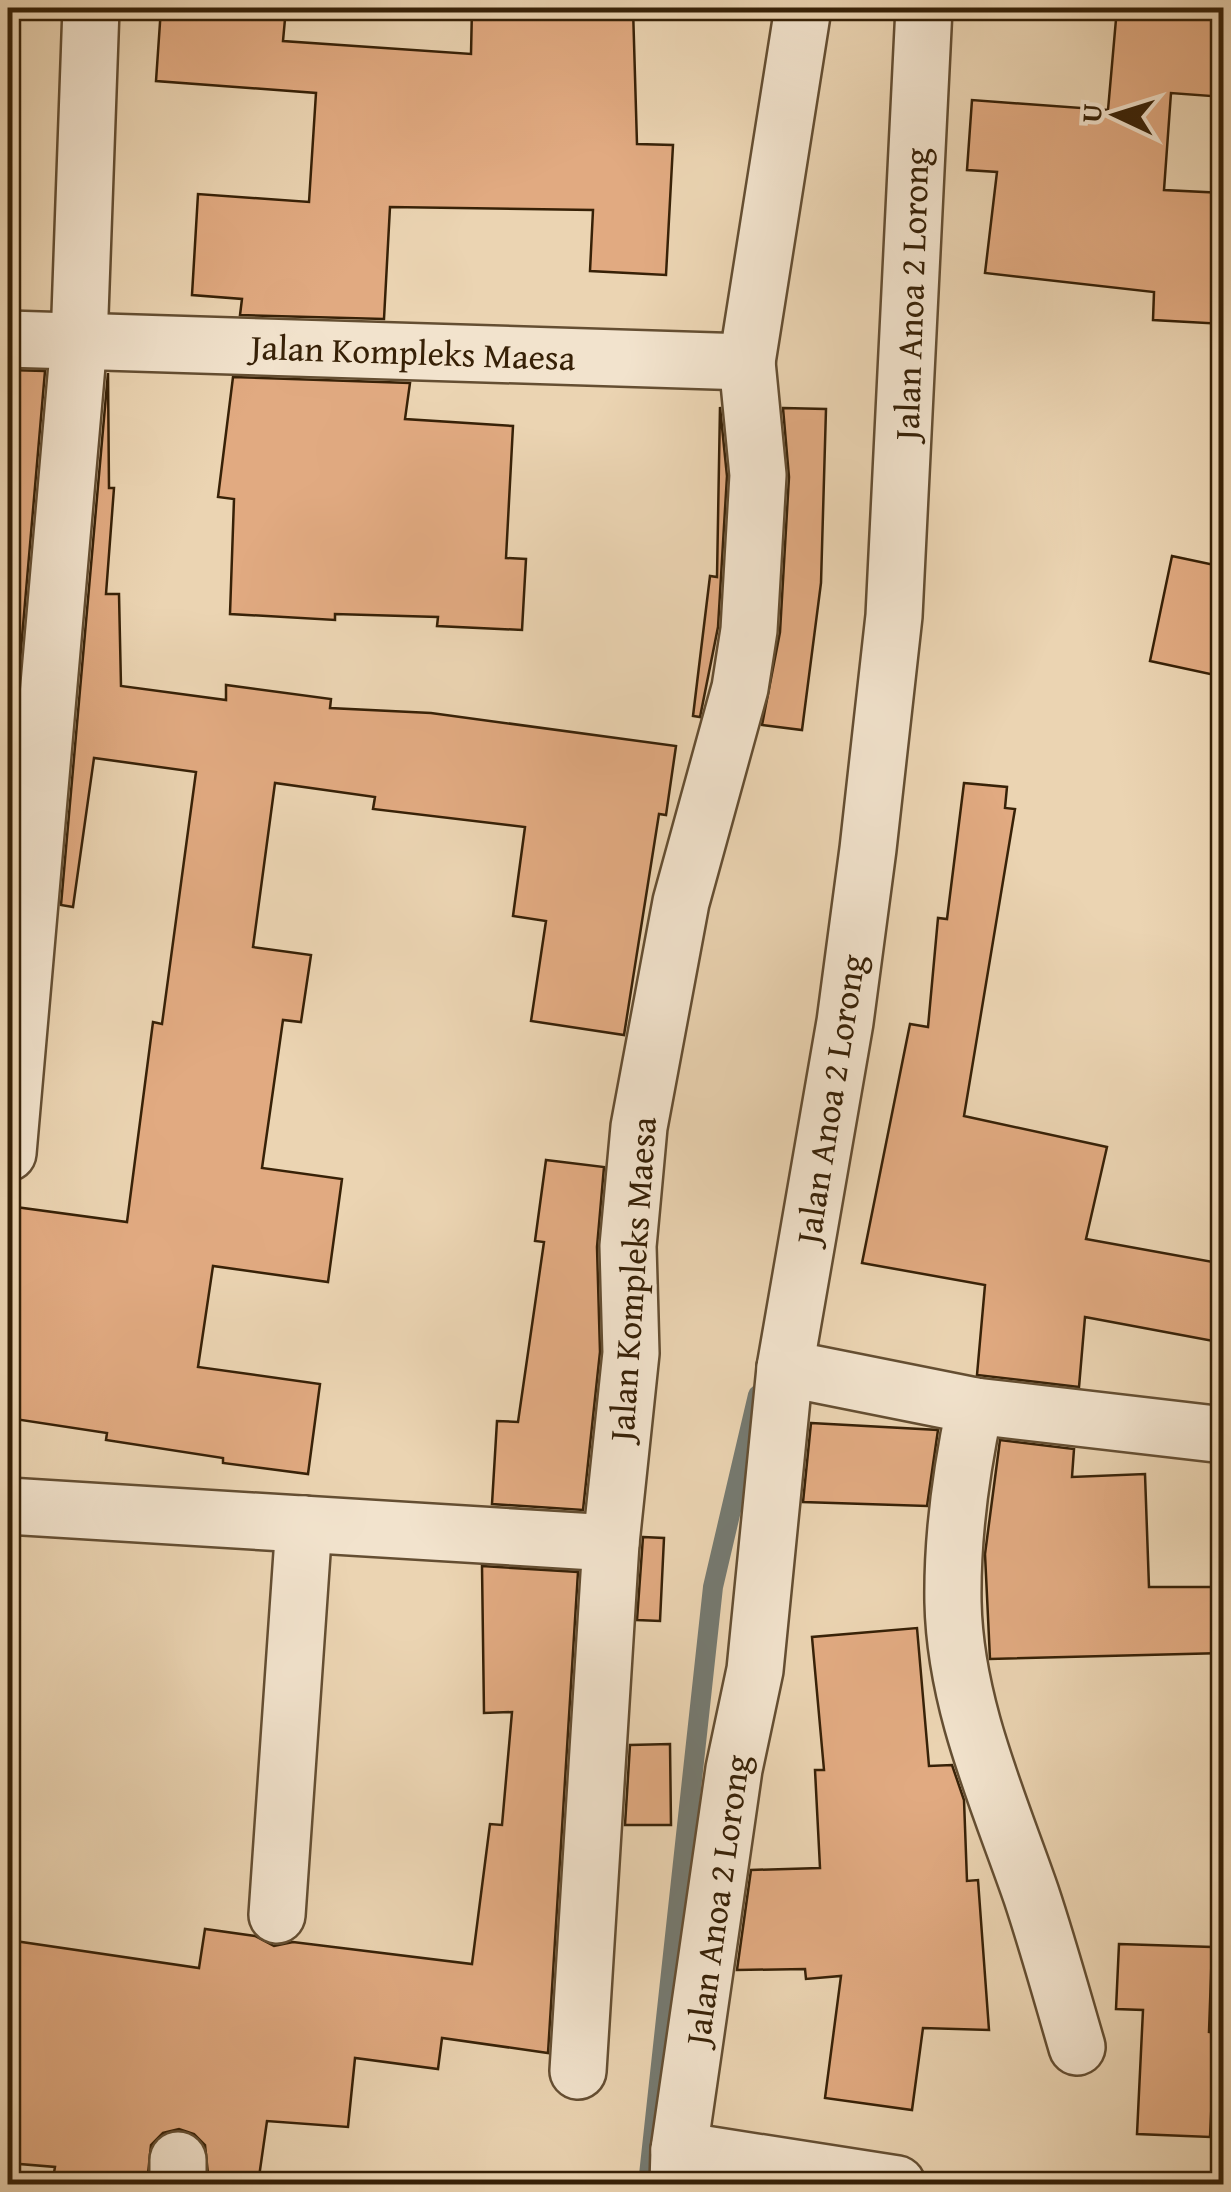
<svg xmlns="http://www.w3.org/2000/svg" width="1231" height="2192" viewBox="0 0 1231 2192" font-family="'Gentium Book Plus',serif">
  <rect width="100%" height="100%" fill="#ebd4b2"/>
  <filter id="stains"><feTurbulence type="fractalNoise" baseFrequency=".002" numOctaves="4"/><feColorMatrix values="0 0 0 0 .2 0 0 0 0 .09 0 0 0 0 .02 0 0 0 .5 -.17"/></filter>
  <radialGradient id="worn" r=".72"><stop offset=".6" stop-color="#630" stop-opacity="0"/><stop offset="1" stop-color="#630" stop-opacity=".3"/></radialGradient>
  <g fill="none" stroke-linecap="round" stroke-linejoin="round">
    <path stroke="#757a71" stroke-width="20" d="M648,2184L713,1587L758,1395"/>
  </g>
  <g fill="#e1aa81" stroke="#372107" stroke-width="2.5">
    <path d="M161,8H286L283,41L471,54L472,8H633L637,144L673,145L666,275L590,271L593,210L390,207L384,319L240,315L242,299L192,295L198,194L309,202L316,93L156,81Z"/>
    <path d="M1117,8H1224V97L1171,93L1164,190L1224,193V324L1153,320L1154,292L985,273L997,172L967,170L972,100L1108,110Z"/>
    <path d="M8,370L45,371L8,800Z"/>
    <path d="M108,373L109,488H114L106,594H119L121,686L226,700V685L331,699L330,708L431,713L676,746L666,815L659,814L624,1035L531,1021L546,921L513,916L525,827L373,809L375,797L275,783L253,947L311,955L301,1022L283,1020L262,1168L342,1179L328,1282L213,1266L198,1367L320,1384L308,1474L223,1463V1458L106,1440L107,1433L8,1418V1206L127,1222L153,1022L162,1024L196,772L94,758L73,907L61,905Z"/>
    <path d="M233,377L410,383L405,419L513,426L506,558L526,559L522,630L437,626L438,617L335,614V620L230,614L234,499L218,497Z"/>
    <path d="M720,407L727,476L718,627L700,717L693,716L710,576L717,577Z"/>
    <path d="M783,408L826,409L821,583L802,730L762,725L780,632L789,477Z"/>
    <path d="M1172,556L1224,567V677L1150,661Z"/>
    <path d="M964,783L1007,787L1005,808L1015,809L964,1116L1107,1147L1086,1239L1224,1264V1343L1085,1317L1079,1387L977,1375L985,1285L862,1263L910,1024L928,1027L938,918L947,919Z"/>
    <path d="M546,1160L604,1167L597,1247L600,1352L583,1510L492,1504L497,1421L518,1422L544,1242L535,1241Z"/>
    <path d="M811,1423L938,1430L927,1506L803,1502Z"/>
    <path d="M1000,1440L1074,1449L1072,1477L1145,1474L1149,1587H1224V1653L990,1659L985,1554Z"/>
    <path d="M643,1537L664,1538L660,1621L637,1620Z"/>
    <path d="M482,1566L578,1572L548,2053L442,2038L438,2069L355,2058L348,2127L267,2121L258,2184H209L205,2145L194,2134L179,2129L163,2133L151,2145L147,2184H52L55,2167L8,2163V1940L199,1968L205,1929L255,1936L274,1946L293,1942L472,1964L490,1824L502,1825L512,1712L484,1713Z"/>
    <path d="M917,1628L929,1766L952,1765L964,1800L967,1881L978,1880L989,2030L923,2028L912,2110L825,2098L841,1976L806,1979L805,1969L737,1970L751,1870L820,1868L815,1770H824L812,1637Z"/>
    <path d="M670,1744L671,1825H625L630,1745Z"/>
    <path d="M1119,1944L1212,1947L1209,2032L1215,2033L1210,2137L1137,2134L1143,2010L1116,2009Z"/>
  </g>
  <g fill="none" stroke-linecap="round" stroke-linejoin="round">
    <g stroke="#644e32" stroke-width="60">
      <g id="minor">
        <path d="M8,339L747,362L803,8"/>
        <path d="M8,1153L79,342L91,8"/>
        <path d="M785,1368L975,1406L1224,1435"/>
        <path d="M975,1406C961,1471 952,1534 953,1602C955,1704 998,1799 1031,1894C1048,1945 1062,1996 1077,2047"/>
        <path d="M8,1506L611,1543L631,1353L628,1246L639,1127L681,902L740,688L749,630L758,475L747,362"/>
        <path d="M277,1915L304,1524"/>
        <path d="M578,2071L611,1543"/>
        <path d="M679,2150L897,2184"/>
        <path d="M178,2184V2160"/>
        <path d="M678,2184L679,2150L734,1769L755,1670L785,1368L845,1022L868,849L894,616L924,8"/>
      </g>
    </g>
    <use href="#minor" stroke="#f2e3cd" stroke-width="55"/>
  </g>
  <g text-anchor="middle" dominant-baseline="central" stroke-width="8" stroke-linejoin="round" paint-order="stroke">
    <g font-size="35" fill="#372107" stroke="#f2e3cd">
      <text transform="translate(911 294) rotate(-88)">Jalan Anoa 2 Lorong</text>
      <text transform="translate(413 352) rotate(2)">Jalan Kompleks Maesa</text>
      <text transform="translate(830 1099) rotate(-81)">Jalan Anoa 2 Lorong</text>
      <text transform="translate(632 1279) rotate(-86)">Jalan Kompleks Maesa</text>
      <text transform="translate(717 1900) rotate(-82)">Jalan Anoa 2 Lorong</text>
    </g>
  </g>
  <rect width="1231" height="2192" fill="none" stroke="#ebd4b2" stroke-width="40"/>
  <rect x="10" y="10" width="1211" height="2172" fill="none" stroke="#372107" stroke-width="5"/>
  <rect x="20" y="20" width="1191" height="2152" fill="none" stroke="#372107" stroke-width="2.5"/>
  <g transform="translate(1116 115) rotate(274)" stroke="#f2e3cd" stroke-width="8" paint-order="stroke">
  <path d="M0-8L18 38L0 25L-18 38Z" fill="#372107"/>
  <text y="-15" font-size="28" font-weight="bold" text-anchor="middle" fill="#372107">U</text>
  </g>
  <rect width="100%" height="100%" filter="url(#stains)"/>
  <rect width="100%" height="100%" fill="url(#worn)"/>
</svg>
